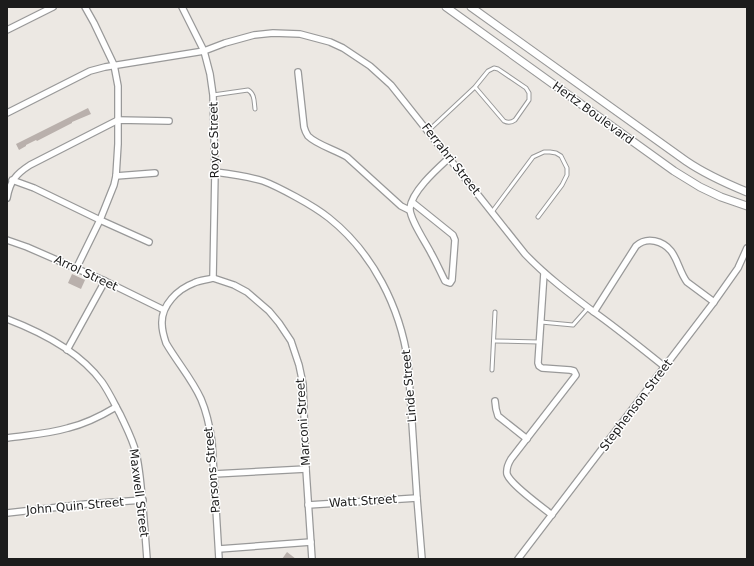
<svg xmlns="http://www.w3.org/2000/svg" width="754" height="566" viewBox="0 0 754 566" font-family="'DejaVu Sans',sans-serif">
  <rect width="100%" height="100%" fill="#ece8e3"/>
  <g fill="#b9b0ac">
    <path d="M88,108L91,114L72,122V123L37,141L36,140L26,145V146L19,150L16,144Z"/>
    <path d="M72,274L85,280L81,289L68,283Z"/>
    <path d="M287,552L296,559H282Z"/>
  </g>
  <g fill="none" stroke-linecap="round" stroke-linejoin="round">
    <g stroke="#999" stroke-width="5">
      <g id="service">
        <path d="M213,95L248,90C255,94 254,102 255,109"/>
        <path d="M428,131L475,87L488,71L494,68L498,69L526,88L529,93V100L515,120C511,123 508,123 504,121L475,87"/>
        <path d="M492,212L533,157L544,152H550L556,153L561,156L567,168V175L562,185L538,217"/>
        <path d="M541,322L573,325L588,308"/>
        <path d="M494,341L539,342"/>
        <path d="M492,370L495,312"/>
      </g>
    </g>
    <g stroke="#999" stroke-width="8">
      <g id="minor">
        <path d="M182,7L204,51L210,74L213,95L215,172L213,278"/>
        <path d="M7,30L53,7"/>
        <path d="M298,72L304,127C305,131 306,133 308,136C317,145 336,150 347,157L401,206L409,210"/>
        <path d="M7,113L90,71L105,67L204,51L225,43L254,35L273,33L300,34L330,42L343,48L370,66L391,85L525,254C546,276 570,294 594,312C618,329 641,348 665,367"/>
        <path d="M215,172C231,174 247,176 263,181C274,185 285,191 296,197C307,203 319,210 329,218C373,253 400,307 408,362L417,498L422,559"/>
        <path d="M116,176L155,173"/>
        <path d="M12,180L34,188L100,220L149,242"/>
        <path d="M7,198C10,181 16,174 30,165L118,120L169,121"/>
        <path d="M412,202L453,235L455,240L452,280L450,283L447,282L445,281C440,271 436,262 431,253C426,243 409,218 410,208C412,191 437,169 449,158"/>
        <path d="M7,240L27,247L105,281L164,310"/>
        <path d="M76,269L100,220L114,185L116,176L118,144V86L114,65L94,23L85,7"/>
        <path d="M544,273L538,363L539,366L542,368L570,370L574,371L576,375L511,459C508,464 506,468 507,474C510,484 542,507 552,515"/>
        <path d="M213,278L234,285L247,292L269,311L279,323L291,341L299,365L303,384L306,469L312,559"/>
        <path d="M213,278C207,280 200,280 194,283C178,289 161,305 162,324C162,331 164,337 166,343C177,362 192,379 201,399C207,413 210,428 212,442L219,559"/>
        <path d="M594,312L636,246C647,236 663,241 671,251C678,260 680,273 687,282L714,302"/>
        <path d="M7,319C41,332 80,352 102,382C109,392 114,403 120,414C126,427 133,440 136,453C138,461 139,469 140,477C143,504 145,532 147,559"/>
        <path d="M67,350L105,281"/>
        <path d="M495,401L496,409L498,416L527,439"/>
        <path d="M7,438C27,435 48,434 68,428C85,424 101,416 116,407"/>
        <path d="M214,474L306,469"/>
        <path d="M308,505L417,498"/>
        <path d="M7,513L86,504L143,500"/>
        <path d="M219,549L311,542"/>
        <path d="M518,559L714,302L738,268L747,248"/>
      </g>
    </g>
    <g stroke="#999" stroke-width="9">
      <g id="tertiary">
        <path d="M446,7L674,171L700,187L721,197L747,206"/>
        <path d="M471,7L686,161C705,174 725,183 747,192"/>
      </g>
    </g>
    <use href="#service" stroke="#fff" stroke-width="3"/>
    <use href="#minor" stroke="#fff" stroke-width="5.5"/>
    <use href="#tertiary" stroke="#fff" stroke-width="7"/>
  </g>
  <g text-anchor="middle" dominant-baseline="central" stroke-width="3" stroke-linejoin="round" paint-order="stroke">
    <g font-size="12" fill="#1c1c1c" stroke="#fff">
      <text transform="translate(593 113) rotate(36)">Hertz Boulevard</text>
      <text transform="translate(214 140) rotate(-91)">Royce Street</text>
      <text transform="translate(451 159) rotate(52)">Ferrahri Street</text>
      <text transform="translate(86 273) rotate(25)">Arrol Street</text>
      <text transform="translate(409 386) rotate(-95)">Linde Street</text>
      <text transform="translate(636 405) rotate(-53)">Stephenson Street</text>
      <text transform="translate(303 422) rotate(-94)">Marconi Street</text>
      <text transform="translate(212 470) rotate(-95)">Parsons Street</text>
      <text transform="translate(139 493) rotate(83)">Maxwell Street</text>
      <text transform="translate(363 501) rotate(-4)">Watt Street</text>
      <text transform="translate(75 506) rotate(-5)">John Quin Street</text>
    </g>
  </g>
  <rect width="754" height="566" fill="none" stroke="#1c1c1c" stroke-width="16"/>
</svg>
